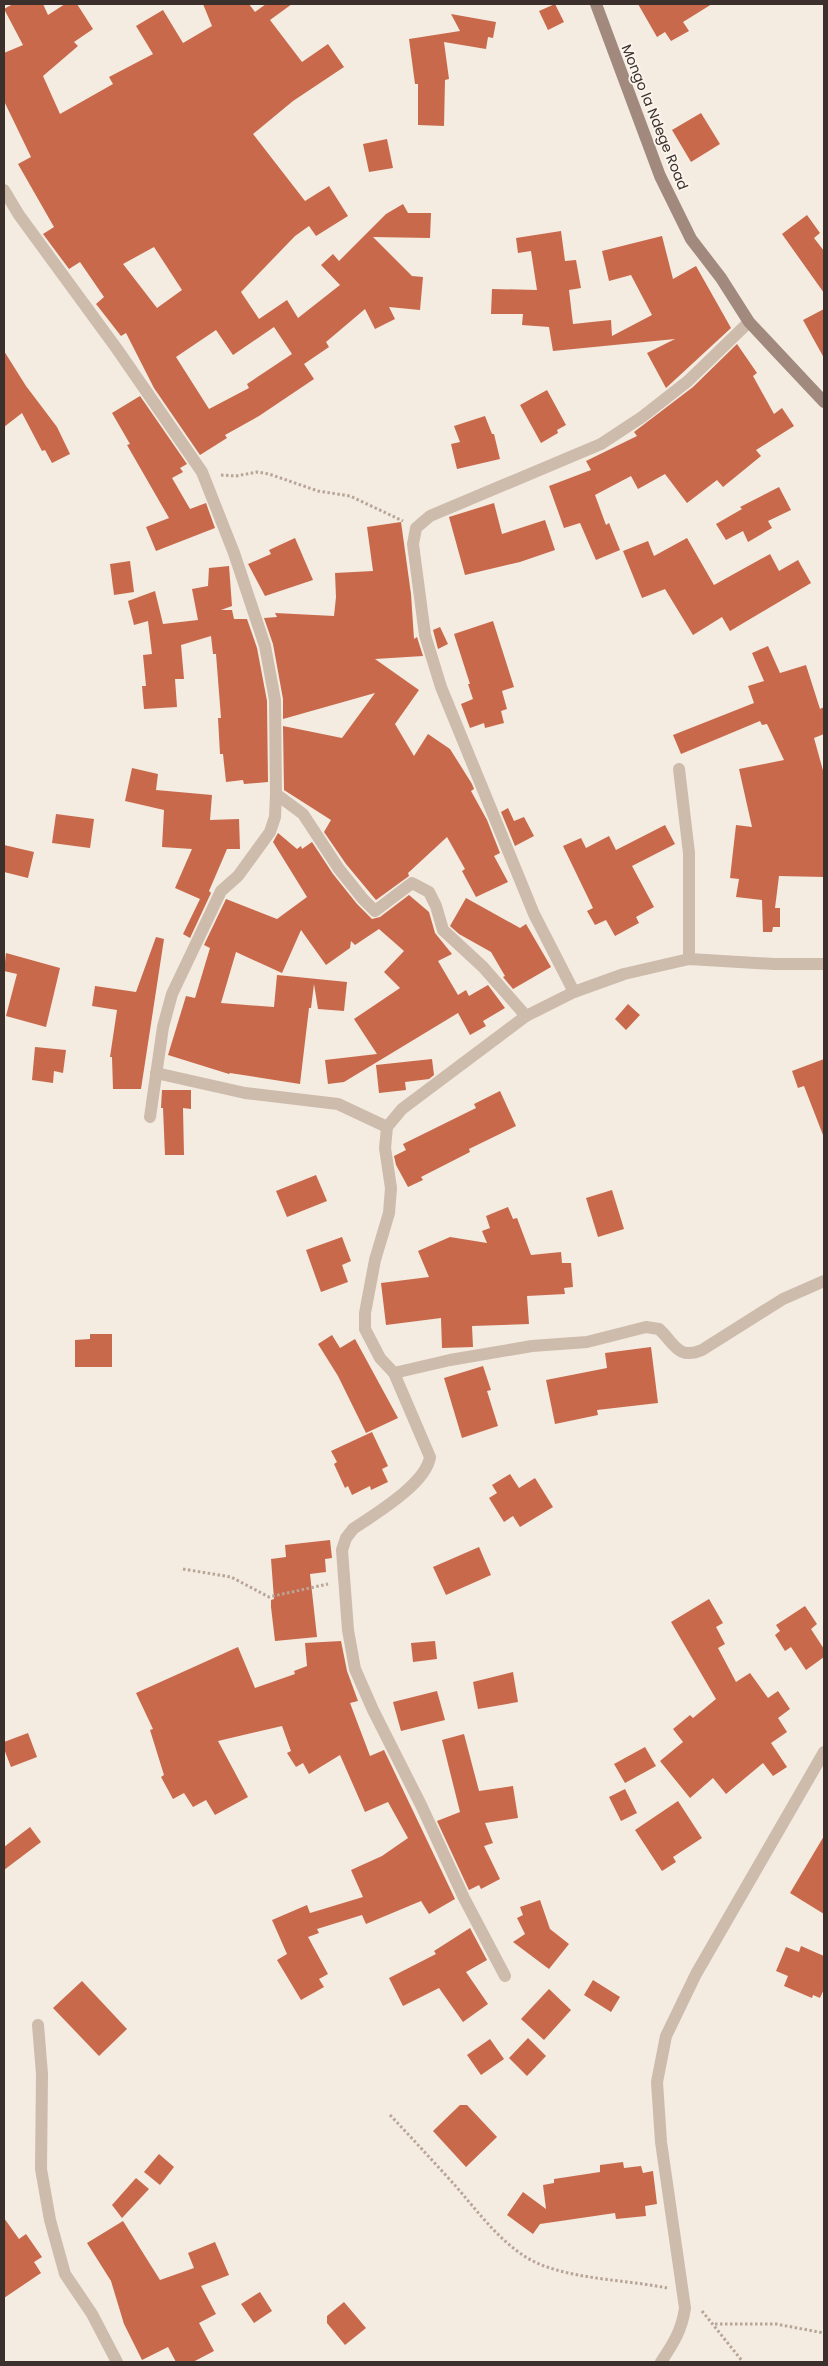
<svg xmlns="http://www.w3.org/2000/svg" width="828" height="2366" viewBox="0 0 828 2366" font-family="Poppins,sans-serif">
  <rect width="100%" height="100%" fill="#f4ebe1"/>
  <g fill="#c8694b" fill-rule="evenodd">
    <path d="M13,4H43L48,15L65,4H77L93,29L74,42L78,46L43,76L60,114L113,84L109,77L153,54L136,26L163,10L183,43L212,26L203,4H249L255,12L266,4H292L270,20L302,62L328,44L344,67L293,101L253,134L305,201L329,186L348,216L316,236L309,226L295,236L241,292L259,319L287,300L298,318L340,285L321,265L333,254L339,261L386,214L403,204L408,213H431L430,238L373,237L412,276L423,277L420,310L389,307L395,319L375,329L365,309L326,342L329,347L304,364L314,379L259,416L225,435L227,438L200,455L154,388L126,333L121,336L96,304L104,297L80,262L69,269L43,234L54,227L18,164L31,157L4,101V53L23,45L4,9ZM154,247L182,290L157,308L123,264ZM274,327L292,354L247,384L249,388L209,409L176,357L216,330L233,355Z"/>
    <path d="M555,4L564,22L548,30L539,11Z"/>
    <path d="M638,4H712L683,22L689,31L671,41L665,32L657,37Z"/>
    <path d="M451,14L496,22L493,38L488,37L486,49L444,42L449,79L445,80L444,126L418,125V84H415L409,39L460,31Z"/>
    <path d="M701,113L720,144L691,162L672,130Z"/>
    <path d="M387,139L393,168L369,172L363,144Z"/>
    <path d="M807,215L820,233L814,238L824,251V293L782,234Z"/>
    <path d="M561,231L565,261L576,260L581,288L569,290L573,324L611,320L612,336L652,315L631,275L609,281L602,251L662,236L673,279L696,266L731,328L666,388L647,353L675,339L553,351L549,327L522,325L523,314H491L492,289L537,290L531,251L518,253L516,238Z"/>
    <path d="M824,309V358L803,320Z"/>
    <path d="M737,344L757,373L753,376L774,414L782,408L794,426L756,450L761,456L723,487L717,480L687,503L665,474L638,489L631,476L595,495L606,525L609,523L620,550L596,560L580,523L564,528L549,486L591,470L586,461L637,436L634,432L693,387Z"/>
    <path d="M4,351L26,386L57,427L70,454L52,463L45,450L42,451L22,413L4,427Z"/>
    <path d="M547,390L566,425L557,430L558,433L541,443L520,405Z"/>
    <path d="M140,396L187,464L180,468L183,472L172,478L190,509L206,503L215,528L156,551L146,527L169,518L127,445L130,444L112,413Z"/>
    <path d="M485,416L492,434H494L500,459L457,469L451,444L460,442L454,426Z"/>
    <path d="M779,487L791,510L768,521L772,528L748,542L743,531L726,540L716,524L742,509L740,507Z"/>
    <path d="M494,503L502,534L545,520L555,550L520,562L465,575L449,517Z"/>
    <path d="M401,522L411,594L414,639L417,637L423,656L375,659L419,690L395,724L414,756L428,734L450,749L472,784L474,789L471,791L487,820L500,853L494,856L508,882L476,897L462,871L465,869L447,837L408,873L409,876L376,900L346,864L324,832L331,820L284,790L283,726L342,738L375,693L283,719V699L273,644L264,618L277,617L275,613L334,616L336,597L335,573L373,571L367,527Z"/>
    <path d="M295,538L313,580L265,596L248,564L271,554L269,550Z"/>
    <path d="M687,538L714,585L770,554L779,571L798,560L811,583L730,631L722,617L693,635L665,589L642,598L623,551L648,541L654,556Z"/>
    <path d="M130,561L134,592L114,595L110,564Z"/>
    <path d="M229,566L232,606L221,610H232L234,619H247L257,648L267,701L268,782L244,784L243,780L226,782L223,754H220L218,718H221L216,654H213L211,636L181,645L184,679H175L177,707L144,709L142,686H146L143,655L152,654L148,621L134,625L128,601L155,591L163,624L198,620L192,589L208,586L209,568Z"/>
    <path d="M493,621L514,687L502,691L507,709L501,711L504,723L485,728L484,723L470,728L461,704L473,699L468,684H470L454,634Z"/>
    <path d="M440,627L448,644L438,649L433,630Z"/>
    <path d="M768,646L780,673L806,665L820,709L824,707V734L814,738L824,774V877L779,876L775,908H780V927H773L772,932H763L762,900L736,897L739,879L730,878L736,825L752,827L739,769L784,760L767,724L762,725L760,721L681,754L673,735L754,703L748,686L764,681L752,653Z"/>
    <path d="M132,768L158,774L156,790L212,795L210,820L239,819L240,849H227L209,891L211,893L190,938L183,934L200,899L175,888L192,849L162,847L164,810L125,801Z"/>
    <path d="M508,808L514,821L524,817L534,836L515,846L501,812Z"/>
    <path d="M56,814L94,819L90,848L52,843Z"/>
    <path d="M665,825L675,844L632,866L654,907L636,917L639,923L615,936L606,920L595,925L587,911L593,908L563,846L581,838L586,848L609,836L616,850Z"/>
    <path d="M278,833L297,849L301,846L302,849L312,842L333,874L357,904L372,919L380,917L409,895L429,912L435,933L452,954L438,961L458,995L466,990L469,996L488,985L505,1008L483,1021L486,1026L470,1035L458,1013L344,1082L328,1084L325,1060L377,1054L354,1019L400,988L384,972L404,951L379,929L355,945L351,941L350,948L326,965L301,930L282,973L236,952L221,1003L274,1007L277,975L347,982L344,1011L318,1009L314,984L311,1008H309L300,1084L230,1073L229,1074L168,1055L186,996L195,998L210,948L204,945L226,899L277,919L307,897L273,842Z"/>
    <path d="M4,845L34,852L28,878L4,872Z"/>
    <path d="M466,898L520,928L526,924L551,967L513,989L503,977L505,976L491,952L459,934L450,926Z"/>
    <path d="M156,937L164,939L141,1089H113L112,1057H110L117,1010L92,1006L95,986L136,992Z"/>
    <path d="M6,953L60,968L46,1027L6,1016L17,974L4,971Z"/>
    <path d="M628,1004L640,1015L626,1030L615,1019Z"/>
    <path d="M35,1047L66,1050L63,1073L54,1071L53,1083L32,1080Z"/>
    <path d="M432,1059L434,1075L429,1079L405,1082L406,1090L379,1093L376,1065Z"/>
    <path d="M824,1059V1135H823L804,1086L798,1088L792,1071Z"/>
    <path d="M162,1090H191V1109L183,1108L184,1155H165L163,1108H161Z"/>
    <path d="M500,1091L516,1126L469,1149L470,1152L421,1177L423,1180L408,1187L396,1165L394,1156L406,1150L403,1144L476,1108L474,1104Z"/>
    <path d="M316,1175L327,1201L287,1217L276,1191Z"/>
    <path d="M612,1190L624,1229L598,1237L586,1198Z"/>
    <path d="M508,1207L513,1219L517,1218L531,1255L561,1252L562,1263H571L573,1287L564,1288L565,1294L527,1296L529,1324L472,1326L473,1347L442,1348L441,1318L386,1325L381,1283L429,1277L418,1251L450,1237L487,1243L482,1231L490,1228L486,1216Z"/>
    <path d="M342,1237L351,1261L342,1265L348,1282L321,1292L306,1250Z"/>
    <path d="M90,1334H112V1367H75V1340L90,1339Z"/>
    <path d="M332,1335L340,1348L355,1339L398,1418L366,1433L338,1376L318,1344Z"/>
    <path d="M651,1347L658,1403L597,1410L598,1415L555,1424L546,1380L607,1368L605,1353Z"/>
    <path d="M483,1366L491,1390L487,1391L498,1426L462,1438L444,1378Z"/>
    <path d="M372,1432L388,1466L382,1469L388,1482L371,1490L370,1486L352,1495L348,1486L345,1488L334,1464L337,1462L331,1451Z"/>
    <path d="M510,1474L519,1488L535,1478L553,1507L520,1527L513,1516L504,1522L489,1498L497,1493L492,1485Z"/>
    <path d="M330,1540L332,1558L325,1559L326,1572L310,1574L317,1637L275,1641L271,1607V1600L274,1599L271,1559L286,1557L285,1545Z"/>
    <path d="M479,1547L491,1575L446,1595L433,1567Z"/>
    <path d="M709,1599L723,1623L716,1627L725,1644L718,1648L736,1682L750,1673L768,1698L778,1691L790,1709L778,1718L787,1732L771,1743L787,1767L773,1776L763,1763L726,1794L713,1778L690,1798L660,1761L683,1742L673,1729L690,1715L693,1718L716,1699L671,1622Z"/>
    <path d="M805,1606L817,1624L811,1629L824,1649V1657L806,1670L791,1647L785,1651L775,1635L780,1631L776,1625Z"/>
    <path d="M341,1641L347,1671L358,1701L350,1703L370,1756L384,1750L455,1899L429,1914L421,1901L366,1924L362,1915L317,1929L319,1933L308,1937L328,1974L319,1979L324,1987L301,2000L277,1960L287,1954L272,1920L307,1905L310,1913L363,1897L351,1870L382,1856L408,1838L388,1802L365,1812L340,1755L309,1774L303,1763L296,1767L287,1753L291,1751L282,1726L218,1741L248,1797L215,1815L206,1800L193,1807L184,1793L173,1799L161,1777L164,1775L150,1730L153,1729L136,1693L238,1647L255,1688L295,1674L294,1671L307,1666L305,1643Z"/>
    <path d="M435,1641L437,1659L413,1662L411,1643Z"/>
    <path d="M513,1672L518,1702L478,1709L473,1682Z"/>
    <path d="M437,1691L445,1720L401,1731L393,1702Z"/>
    <path d="M28,1733L37,1757L11,1767L4,1749V1742Z"/>
    <path d="M464,1734L479,1791L513,1786L518,1818L485,1823L493,1843L484,1846L500,1879L481,1889L479,1885L469,1890L437,1821L460,1812L442,1740Z"/>
    <path d="M645,1747L656,1766L625,1783L614,1764Z"/>
    <path d="M625,1789L637,1813L621,1821L609,1797Z"/>
    <path d="M678,1801L702,1838L673,1857L676,1862L662,1871L635,1830Z"/>
    <path d="M30,1827L41,1842L4,1870V1847Z"/>
    <path d="M824,1836V1914L790,1893Z"/>
    <path d="M540,1900L550,1929L569,1944L549,1969L513,1942L525,1934L517,1918L523,1915L520,1907Z"/>
    <path d="M470,1928L487,1960L466,1972L488,2004L463,2022L439,1988L403,2006L389,1978L436,1954L434,1951Z"/>
    <path d="M801,1946L824,1956V1989L820,1998L813,1995L812,1998L784,1986L788,1976L776,1971L786,1947L799,1952Z"/>
    <path d="M593,1980L620,1997L611,2012L584,1995Z"/>
    <path d="M82,1981L127,2029L99,2056L53,2008Z"/>
    <path d="M549,1989L571,2010L544,2040L521,2019Z"/>
    <path d="M528,2038L546,2056L527,2076L509,2058Z"/>
    <path d="M490,2039L504,2059L481,2075L467,2055Z"/>
    <path d="M460,2105H467L497,2137L466,2167L433,2131Z"/>
    <path d="M159,2154L174,2167L160,2185L144,2172Z"/>
    <path d="M623,2162L624,2168L641,2166L643,2173L653,2171L657,2204L645,2206L646,2216L616,2219L615,2213L540,2224L533,2234L507,2215L523,2192L546,2209L543,2185L554,2183V2179L600,2172V2165Z"/>
    <path d="M136,2178L149,2189L122,2218L112,2205Z"/>
    <path d="M4,2218L19,2239L26,2234L42,2257L34,2262L41,2273L4,2298Z"/>
    <path d="M123,2221L160,2280L194,2268L188,2253L215,2242L229,2275L201,2286L216,2314L199,2323L214,2351L193,2362H176L168,2347L142,2360L124,2324L111,2281L87,2243Z"/>
    <path d="M260,2292L272,2311L254,2323L241,2304Z"/>
    <path d="M344,2302L366,2328L345,2345L327,2323V2316Z"/>
  </g>
  <g fill="none" stroke-linecap="round" stroke-linejoin="round">
    <g stroke="#b9a596" stroke-width="3" stroke-dasharray="2.5 2.5" stroke-linecap="butt">
      <path d="M221,475L236,476L257,472L269,474L318,491L350,496L403,521"/>
      <path d="M183,1569L231,1577L269,1597L328,1584"/>
      <path d="M390,2115C411,2137 431,2159 452,2182C479,2212 507,2254 547,2267C585,2280 627,2280 667,2288"/>
      <path d="M702,2311L743,2362"/>
      <path d="M715,2324H776L824,2333"/>
    </g>
    <g stroke="#cdbbac" stroke-width="12">
      <path d="M4,190L19,215L117,349L202,472L234,553L265,646L275,700L276,794L303,814L339,869L363,899L375,911L412,883L429,892L436,906L443,930L483,967L526,1016"/>
      <path d="M679,769L689,853V959"/>
      <path d="M574,992L534,914L441,687L425,635L413,544L416,528L430,516L601,444L642,417L688,381L749,322"/>
      <path d="M156,1073L245,1093L338,1104L387,1127"/>
      <path d="M150,1117L163,1027L172,994L221,891L238,876L270,832L275,817L276,794"/>
      <path d="M394,1373L450,1360L532,1346L587,1342L646,1327L659,1329C675,1344 678,1360 702,1350L783,1299L824,1281"/>
      <path d="M505,1976L464,1898L421,1805L373,1710L355,1669L348,1630L342,1550L346,1538L353,1529C375,1514 426,1484 430,1457L394,1373L380,1358L365,1329V1313L375,1260L389,1213L391,1188L385,1148L387,1127L402,1109L526,1016L574,992L624,974L689,959L774,964H824"/>
      <path d="M38,2025L42,2074L41,2169L50,2220L65,2274L92,2314L117,2362"/>
      <path d="M661,2362C673,2344 682,2330 685,2308L661,2142L657,2082L666,2036L696,1974L824,1752"/>
    </g>
    <path stroke="#a18a7d" stroke-width="12" d="M596,4L660,176L691,239L721,278L749,322L824,402"/>
  </g>
  <g text-anchor="middle" dominant-baseline="central" stroke-width="4" stroke-linejoin="round" paint-order="stroke">
    <g font-size="14" fill="#3b302b" stroke="#fbf5ee">
      <text transform="translate(655 117) rotate(68)">Mongo la Ndege Road</text>
    </g>
  </g>
  <rect width="828" height="2366" fill="none" stroke="#3b302b" stroke-width="10"/>
</svg>
